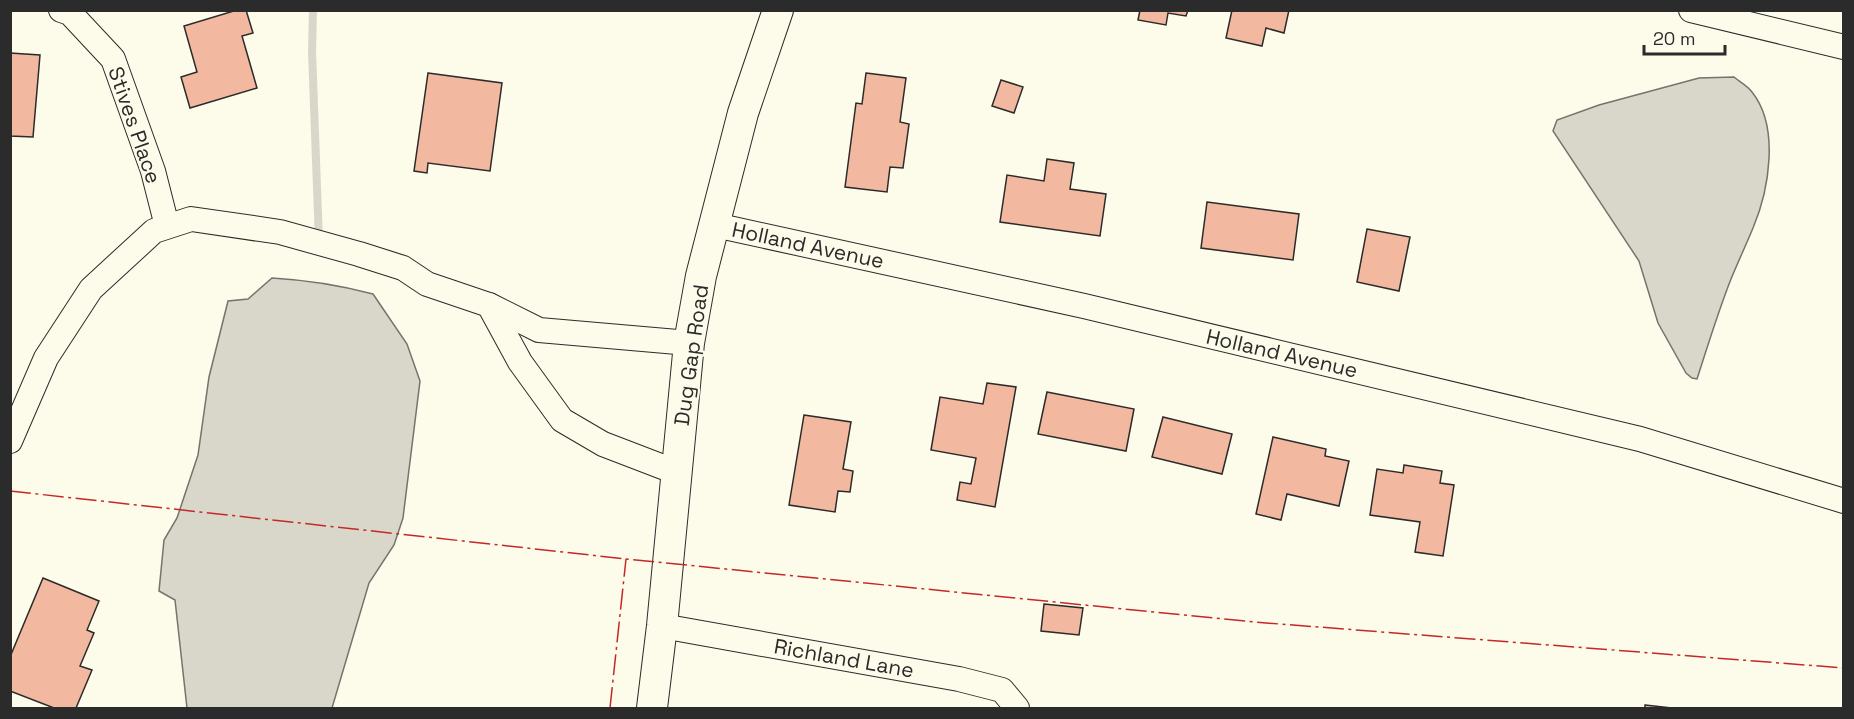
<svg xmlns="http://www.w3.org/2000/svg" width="1854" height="719" viewBox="0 0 1854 719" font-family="'Space Grotesk',sans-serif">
  <rect width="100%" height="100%" fill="#fdfbea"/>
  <g fill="#d8d7c9" stroke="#74746e" stroke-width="1.5">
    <path d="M1734,77C1740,82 1748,86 1752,92C1780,127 1769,190 1753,228C1746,245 1738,262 1731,279C1718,312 1708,345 1697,379L1692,378L1686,373L1658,323L1639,261L1553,131L1557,120L1599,105L1699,78Z"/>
    <path d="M272,278C307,280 339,285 373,294L407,344L420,381L403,518L394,545L369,583L332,708H187L175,600L159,591L164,540L177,518L198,455L209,377L228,301L248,299Z"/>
  </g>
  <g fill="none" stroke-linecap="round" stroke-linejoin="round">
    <path stroke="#d8d7c9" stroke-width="8" d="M313,10L312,51L319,242"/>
  </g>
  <g fill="#f2b8a0" stroke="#2b2b2b" stroke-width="1.5">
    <path d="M237,10H246L253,33L242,36L257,88L190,108L181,77L197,72L184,26Z"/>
    <path d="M1140,10H1188L1186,16L1168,13L1166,25L1138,20Z"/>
    <path d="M1232,10H1289L1284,33L1266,28L1262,46L1226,38Z"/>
    <path d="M10,53L40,55L33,137L10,136Z"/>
    <path d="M428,73L502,83L490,171L428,163L427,173L414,171Z"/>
    <path d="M866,73L906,78L900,122L909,124L903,168L890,167L887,192L845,187L856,103L862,104Z"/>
    <path d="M1001,80L1023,87L1014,113L992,106Z"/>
    <path d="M1047,159L1074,163L1070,189L1106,194L1100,236L1000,222L1007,175L1044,181Z"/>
    <path d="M1207,202L1299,214L1293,260L1201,248Z"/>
    <path d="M1367,229L1410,237L1399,291L1357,282Z"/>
    <path d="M987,383L1016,387L995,507L957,500L960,482L971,484L976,458L931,450L940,397L983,404Z"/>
    <path d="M1047,392L1134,409L1126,451L1038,434Z"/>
    <path d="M804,415L851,422L843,469L853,471L850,492L838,491L835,512L789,505Z"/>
    <path d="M1163,417L1232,434L1222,474L1152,457Z"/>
    <path d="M1273,437L1326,449L1325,456L1349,461L1339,506L1287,494L1281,520L1256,514Z"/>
    <path d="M1404,465L1442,471L1440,483L1454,485L1443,556L1415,552L1420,522L1370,515L1377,469L1403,473Z"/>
    <path d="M43,578L99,601L87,630L94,633L80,666L92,670L76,708H54L10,691V657Z"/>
    <path d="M1044,604L1083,608L1079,635L1041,631Z"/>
    <path d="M1645,705L1672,708H1645Z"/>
  </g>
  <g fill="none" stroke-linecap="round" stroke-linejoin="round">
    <g stroke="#2b2b2b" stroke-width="26">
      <g id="minor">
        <path d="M61,10L70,13L113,59L153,171L167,226"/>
        <path d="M1691,10L1844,47"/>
        <path d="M715,225L1084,306L1640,439L1844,501"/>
        <path d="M489,305L520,362L562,420L603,444L676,472"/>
        <path d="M10,441L46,358L91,289L154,231L191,219L280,232L359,254L403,268L427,284L489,305L539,330L689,343"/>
        <path d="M662,626L959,679L1002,690L1017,708"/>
      </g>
    </g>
    <g stroke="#2b2b2b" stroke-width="32">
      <path id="tertiary" d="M652,708L662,626L689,343L701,276L743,113L778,10"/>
    </g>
    <use href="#minor" stroke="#fdfbea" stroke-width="24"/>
    <use href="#tertiary" stroke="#fdfbea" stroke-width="30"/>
    <g stroke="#c62828" stroke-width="1.5" stroke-dasharray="21 4.5 3 4.5" stroke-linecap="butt">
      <path d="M10,491L626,559L1254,622L1844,668"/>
      <path d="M610,708L626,559"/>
    </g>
  </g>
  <g text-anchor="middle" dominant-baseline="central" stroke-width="4.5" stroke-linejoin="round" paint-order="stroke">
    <g font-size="21" fill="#2b2b2b" stroke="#fdfbea">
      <text transform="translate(135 125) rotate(71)">Stives Place</text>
      <text transform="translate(808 245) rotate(12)">Holland Avenue</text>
      <text transform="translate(1282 353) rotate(13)">Holland Avenue</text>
      <text transform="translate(691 355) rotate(-82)">Dug Gap Road</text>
      <text transform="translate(844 658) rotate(10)">Richland Lane</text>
    </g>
  </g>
  <rect width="1854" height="719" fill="none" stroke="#2b2b2b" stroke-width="24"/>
  <path d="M1644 45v9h81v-9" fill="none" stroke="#2b2b2b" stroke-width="3"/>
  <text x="1653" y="45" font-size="18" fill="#2b2b2b" stroke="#fdfbea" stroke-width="4.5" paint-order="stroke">20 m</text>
</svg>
